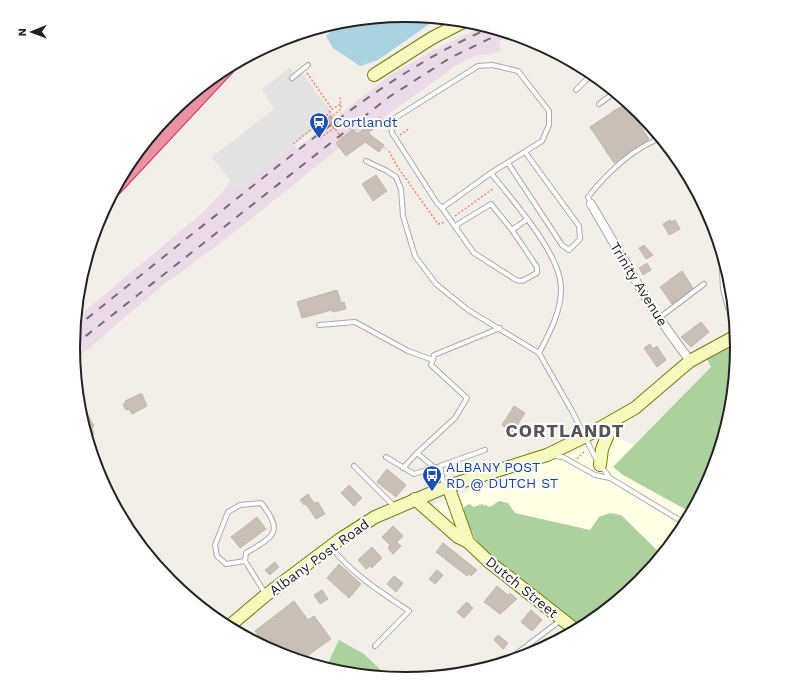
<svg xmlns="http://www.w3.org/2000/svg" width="810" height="695" viewBox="0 0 810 695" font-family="'Work Sans',sans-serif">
  <rect width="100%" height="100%" fill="#f2efe9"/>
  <path fill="#ebdbe8" d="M484,26L512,34L499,41L501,50L490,55H477L457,65L382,119L383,122L369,133L388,148L386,151L382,148L379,152L365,142L346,156L339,148L231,235L158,289L74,361L73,347L75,319L202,213L223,191L230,181L237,190L294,145L297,148L389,76L432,51Z"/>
  <path fill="#ffffe5" d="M616,436L684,472L704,490L681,532L640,583L584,627L441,516L434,505Z"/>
  <g fill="#add19e">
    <path d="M737,342L731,413L712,475L692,513L623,475L613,467L711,367L707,359Z"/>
    <path d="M499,501L508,503L515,513L590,530L599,517L610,513L621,515L662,555L640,583L590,624L582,628L488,554L475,538L464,515V507L469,504L474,507L482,504L490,507Z"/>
    <path d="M339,640L364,654L389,678L340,674L325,669Z"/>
  </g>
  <path fill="#e2e2e2" d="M290,68L297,77L302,73L333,114L237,190L212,157L274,109L262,89Z"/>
  <path fill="#aad3df" d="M405,15L438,18L378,60L360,66L333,48L326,36L341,21Z"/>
  <g fill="#c7bfb8" stroke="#c4b6ab">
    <path d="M626,103L649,139L614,163L590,127Z"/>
    <path d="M331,115L339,126L335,129L325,120Z"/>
    <path d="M380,117L383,122L368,133L384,145L379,152L365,142L346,156L336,143L353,129L357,134Z"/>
    <path d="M376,175L387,191L373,201L362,184Z"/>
    <path d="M670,220L671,222L675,220L680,229L669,235L663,224Z"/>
    <path d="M644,245L653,255L646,259L639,248Z"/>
    <path d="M647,263L651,270L643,275L639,268Z"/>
    <path d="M682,271L693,288L672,304L660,287Z"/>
    <path d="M337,290L341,303L344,302L346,309L333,312L332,310L302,318L297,302Z"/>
    <path d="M701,322L709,332L691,347L681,337Z"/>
    <path d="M650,344L653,349L657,346L666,360L657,367L644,348Z"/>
    <path d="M140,394H142L147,406L132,414L129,409L126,410L123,404L126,403L125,401Z"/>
    <path d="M514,406L525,413L513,432L502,425Z"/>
    <path d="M88,415L94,426L92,427L94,434L87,439L81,419Z"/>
    <path d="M387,469L406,485L396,497L377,482Z"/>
    <path d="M349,485L362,498L354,506L341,493Z"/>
    <path d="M308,494L314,503L318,502L325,514L316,519L306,504L304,505L300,500Z"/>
    <path d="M257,517L266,529L240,548L231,537Z"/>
    <path d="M393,526L403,536L397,542L401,546L393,554L388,548L390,545L382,537Z"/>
    <path d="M443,543L477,570L471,576L469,574L467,576L436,552Z"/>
    <path d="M372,547L382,558L372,568L370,566L366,569L358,560Z"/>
    <path d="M275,562L279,567L270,575L265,570Z"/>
    <path d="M339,564L361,584L349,598L327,578Z"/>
    <path d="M437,570L443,575L435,584L429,579Z"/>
    <path d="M394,576L403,583L396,592L387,584Z"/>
    <path d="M497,586L508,595L510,593L517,599L500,614L484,602Z"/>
    <path d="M322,590L328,599L320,604L314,595Z"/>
    <path d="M294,601L308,620L314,616L331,639L300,661L269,650L255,631Z"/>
    <path d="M467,602L473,608L464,618L457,612Z"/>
    <path d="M531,610L542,620L532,631L521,622Z"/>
    <path d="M498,635L508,643L503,649L494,640Z"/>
    <path d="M542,641L547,647L526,657V656Z"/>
    <path d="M460,667L465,674L447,676Z"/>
  </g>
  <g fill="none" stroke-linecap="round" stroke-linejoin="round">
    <g stroke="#a9a9a9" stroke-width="6">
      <g id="lane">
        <path d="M492,65L518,71L549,111V125L542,141L491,173L442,208L437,203L392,133L391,126L395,118L478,66Z"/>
        <path d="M292,78L308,65"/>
        <path d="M576,90L593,73"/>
        <path d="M599,104L615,92"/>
        <path d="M366,161L387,171L396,177L401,189L403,216L415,256L436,284L468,310L539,353"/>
        <path d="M508,163L562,245L569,250L580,239L579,226L525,152"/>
        <path d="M491,173C512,200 560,253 561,287C562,310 549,334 539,353L572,411L597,461"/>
        <path d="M591,204L588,197C607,173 632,149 661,138"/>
        <path d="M442,208L456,228"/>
        <path d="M512,230L491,204L458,224L456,228L474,253L516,280L522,281L537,273V267L512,230L526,220"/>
        <path d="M727,268L722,270L723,289L728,308L733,306"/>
        <path d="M659,318L704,284"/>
        <path d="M319,325L355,322L408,351L433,360"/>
        <path d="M554,456L563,457L595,475L610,478"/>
        <path d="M386,457L414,474L436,467"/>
        <path d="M354,466L395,507"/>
        <path d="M601,466L610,478L686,524"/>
        <path d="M403,468L417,453"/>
        <path d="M435,468L417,453L455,418L467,398L431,365L434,355L500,328"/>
        <path d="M444,485L440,466L485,450"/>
        <path d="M332,548C352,574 382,593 409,611L375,646"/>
        <path d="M245,561L226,564L217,556L215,545L228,512L240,505L261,503C285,532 273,537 246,553L245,561L265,593"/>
        <path d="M504,663L561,620"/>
      </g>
    </g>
    <g stroke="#a9a9a9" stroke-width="10">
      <path id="street" d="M591,204L653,310L690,361"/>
    </g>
    <g stroke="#707d05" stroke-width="14">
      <g id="secondary">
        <path d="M374,75L432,38L465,21"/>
        <path d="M600,465L602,449L614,420"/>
        <path d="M448,486L468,542"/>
        <path d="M415,499L458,537L468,542L488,561L577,631"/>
        <path d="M227,628L266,595L339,540L375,517L448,486L547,455L584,437L635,408L690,361L736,336"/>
      </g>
    </g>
    <g stroke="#dc2a67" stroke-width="17">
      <path id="highway" d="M115,187L227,67"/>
    </g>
    <g stroke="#fa8072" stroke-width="1.5" stroke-dasharray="2 2" stroke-linecap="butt">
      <path d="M439,24L443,19"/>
      <path d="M307,73L332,109"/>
      <path d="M323,120L326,121L341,109L340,97"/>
      <path d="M382,120L389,119"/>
      <path d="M400,135L410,128"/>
      <path d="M320,138L334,128"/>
      <path d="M293,144L323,120L332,109L341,104"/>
      <path d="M389,151L397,166L438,224L445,222"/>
      <path d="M455,216L494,188"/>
      <path d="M577,459L584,452"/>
    </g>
    <use href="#lane" stroke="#fff" stroke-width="4"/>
    <use href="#street" stroke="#fff" stroke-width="8"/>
    <use href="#secondary" stroke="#f7fabf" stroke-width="12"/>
    <use href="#highway" stroke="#e892a2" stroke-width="15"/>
    <g stroke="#707070" stroke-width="2" stroke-dasharray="8 8" stroke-linecap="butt">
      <path d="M74,329C136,279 197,230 259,181C332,123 404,65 490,28"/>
      <path d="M73,346L389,97L450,58L503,32"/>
    </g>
    <path stroke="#fa8072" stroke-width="1.5" stroke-dasharray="2 2" stroke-linecap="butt" d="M328,120L342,138"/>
  </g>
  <defs>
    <g id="station-pin" transform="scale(1)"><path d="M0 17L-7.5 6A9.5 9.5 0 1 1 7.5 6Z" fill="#1a4fb4" stroke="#fff"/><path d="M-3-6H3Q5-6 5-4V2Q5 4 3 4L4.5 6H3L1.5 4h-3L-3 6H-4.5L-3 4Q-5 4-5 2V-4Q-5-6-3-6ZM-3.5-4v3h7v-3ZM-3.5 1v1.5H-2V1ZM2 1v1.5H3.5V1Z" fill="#fff"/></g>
    <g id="bus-pin" transform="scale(1)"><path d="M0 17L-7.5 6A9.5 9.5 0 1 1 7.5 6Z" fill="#1a4fb4" stroke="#fff"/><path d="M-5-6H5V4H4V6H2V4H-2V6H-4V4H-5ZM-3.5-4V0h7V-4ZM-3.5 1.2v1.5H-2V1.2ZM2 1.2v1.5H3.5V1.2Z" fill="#fff"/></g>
  </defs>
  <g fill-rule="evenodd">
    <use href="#station-pin" x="319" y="122"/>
    <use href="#bus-pin" x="432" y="475"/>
  </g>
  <g text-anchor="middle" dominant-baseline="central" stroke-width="4" stroke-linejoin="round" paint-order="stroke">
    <g font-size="14" fill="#164399" stroke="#fff" text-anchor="start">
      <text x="333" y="122">Cortlandt</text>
      <text x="446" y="467">ALBANY POST<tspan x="446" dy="16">RD @ DUTCH ST</tspan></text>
    </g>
    <g font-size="14" fill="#222" stroke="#fff">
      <text transform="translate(639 284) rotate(58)">Trinity Avenue</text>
      <text transform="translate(319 557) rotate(-36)">Albany Post Road</text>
      <text transform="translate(522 587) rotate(39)">Dutch Street</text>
    </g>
    <g font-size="18" font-weight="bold" letter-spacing="1" fill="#555" stroke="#fff">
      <text x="565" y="430">CORTLANDT</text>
    </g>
  </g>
  <path d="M0 0H810V695H0ZM80 347a325 325 0 1 1 650 0a325 325 0 1 1-650 0Z" fill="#fff" fill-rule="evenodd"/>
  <path fill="none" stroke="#222" stroke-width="2" d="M80 347a325 325 0 1 1 650 0a325 325 0 1 1-650 0Z"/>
  <g transform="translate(32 32) rotate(269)" stroke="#ffffff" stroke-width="3" paint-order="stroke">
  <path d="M0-3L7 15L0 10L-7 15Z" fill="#222222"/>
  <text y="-6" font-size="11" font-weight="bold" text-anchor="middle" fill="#222222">N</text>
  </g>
</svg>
